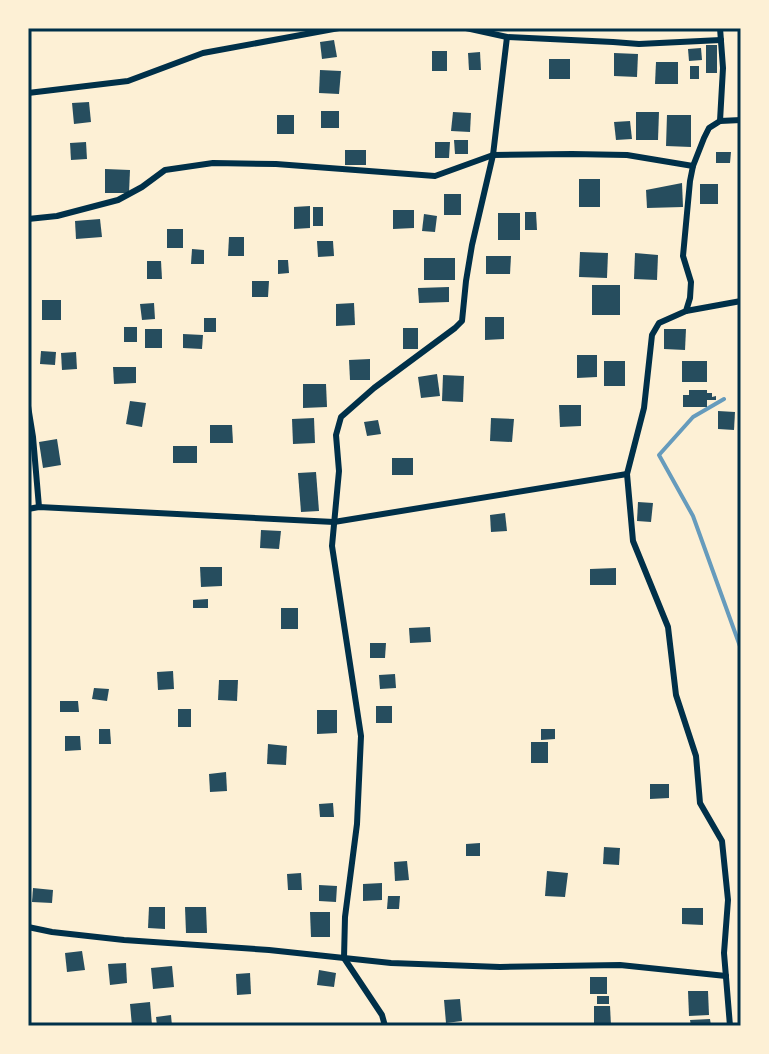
<svg xmlns="http://www.w3.org/2000/svg" width="769" height="1054" viewBox="0 0 769 1054" font-family="Quicksand,sans-serif">
  <rect width="100%" height="100%" fill="#fdf0d5"/>
  <g fill="none" stroke-linecap="round" stroke-linejoin="round">
    <path stroke="#669bbc" stroke-width="4" d="M724,399L693,417L659,455L693,516L741,649"/>
  </g>
  <g fill="#264d5e">
    <path d="M334,40L337,57L322,59L320,42Z"/>
    <rect x="706" y="45" width="11" height="28"/>
    <path d="M701,48L702,60L689,61L688,49Z"/>
    <rect x="432" y="51" width="15" height="20"/>
    <path d="M480,52L481,70H469L468,53Z"/>
    <path d="M614,53L638,54L637,77L614,76Z"/>
    <rect x="549" y="59" width="21" height="20"/>
    <path d="M656,62H678V84H655Z"/>
    <rect x="690" y="66" width="9" height="13"/>
    <path d="M320,70L341,71L339,94L319,93Z"/>
    <path d="M89,102L91,122L74,124L72,103Z"/>
    <rect x="321" y="111" width="18" height="17"/>
    <path d="M453,112L471,113L470,132L451,131Z"/>
    <path d="M636,112H659L658,140H636Z"/>
    <rect x="277" y="115" width="17" height="19"/>
    <path d="M667,115H691V147L666,146Z"/>
    <path d="M630,121L632,139L616,140L614,122Z"/>
    <path d="M454,140H468V154H455Z"/>
    <path d="M86,142L87,159L71,160L70,143Z"/>
    <path d="M435,142H450L449,158H435Z"/>
    <rect x="345" y="150" width="21" height="15"/>
    <path d="M716,152H731L730,163H716Z"/>
    <path d="M105,169L130,170L129,193H105Z"/>
    <rect x="579" y="179" width="21" height="28"/>
    <path d="M682,183L683,207L647,208L646,190Z"/>
    <rect x="700" y="184" width="18" height="20"/>
    <rect x="444" y="194" width="17" height="21"/>
    <path d="M310,206V228L294,229V207Z"/>
    <rect x="313" y="207" width="10" height="19"/>
    <path d="M393,210H414V228L393,229Z"/>
    <path d="M525,212H536L537,230H525Z"/>
    <rect x="498" y="213" width="22" height="27"/>
    <path d="M424,214L437,216L435,232L422,231Z"/>
    <path d="M100,219L102,237L76,239L75,221Z"/>
    <rect x="167" y="229" width="16" height="19"/>
    <path d="M229,237H244V256H228Z"/>
    <path d="M317,241H333L334,256L318,257Z"/>
    <path d="M192,249L204,250V264H191Z"/>
    <path d="M580,252L608,253L607,278L579,277Z"/>
    <path d="M635,253L658,255L657,280L634,279Z"/>
    <path d="M486,256H511L510,274H486Z"/>
    <rect x="424" y="258" width="31" height="22"/>
    <path d="M278,260H288L289,273L278,274Z"/>
    <path d="M147,261H161L162,279H147Z"/>
    <path d="M252,281H269L268,297H252Z"/>
    <rect x="592" y="285" width="28" height="30"/>
    <path d="M449,287V302L419,303L418,288Z"/>
    <rect x="42" y="300" width="19" height="20"/>
    <path d="M154,303L155,319L142,320L140,304Z"/>
    <path d="M354,303L355,325L336,326V304Z"/>
    <path d="M485,317H504V339L485,340Z"/>
    <rect x="204" y="318" width="12" height="14"/>
    <rect x="124" y="327" width="13" height="15"/>
    <rect x="403" y="328" width="15" height="21"/>
    <rect x="145" y="329" width="17" height="19"/>
    <path d="M664,329H686L685,350L664,349Z"/>
    <path d="M183,334L203,335L202,349L183,348Z"/>
    <path d="M41,351L56,352L55,365L40,364Z"/>
    <path d="M76,352L77,369L62,370L61,353Z"/>
    <path d="M577,355H597V377L577,378Z"/>
    <path d="M370,359V380H350L349,360Z"/>
    <rect x="604" y="361" width="21" height="25"/>
    <rect x="682" y="361" width="25" height="21"/>
    <path d="M113,367H136V383L114,384Z"/>
    <path d="M437,374L440,396L421,398L418,377Z"/>
    <path d="M443,375L464,376L463,402L442,401Z"/>
    <path d="M303,384H326L327,407L303,408Z"/>
    <path d="M689,390H707V393H712V397L716,396V400H707V407H683V395H689Z"/>
    <path d="M130,401L146,403L142,427L126,424Z"/>
    <path d="M559,405H581V426L560,427Z"/>
    <path d="M718,411L735,412L734,430L718,429Z"/>
    <path d="M314,418L315,443L293,444L292,419Z"/>
    <path d="M491,418L514,419L512,442L490,441Z"/>
    <path d="M378,420L381,434L367,436L364,422Z"/>
    <path d="M210,425H232L233,443H210Z"/>
    <path d="M57,439L61,465L43,468L39,442Z"/>
    <rect x="173" y="446" width="24" height="17"/>
    <rect x="392" y="458" width="21" height="17"/>
    <path d="M316,472L319,511L301,512L298,473Z"/>
    <path d="M638,502L653,503L651,522L637,521Z"/>
    <path d="M505,513L507,531L491,532L490,515Z"/>
    <path d="M261,530L281,531L279,549L260,548Z"/>
    <path d="M200,567H222V586L201,587Z"/>
    <path d="M616,568V585H590V569Z"/>
    <path d="M208,599V608H193V600Z"/>
    <rect x="281" y="608" width="17" height="21"/>
    <path d="M430,627L431,642L410,643L409,628Z"/>
    <path d="M370,643H386L385,658H370Z"/>
    <path d="M173,671L174,689L158,690L157,672Z"/>
    <path d="M395,674L396,688L380,689L379,675Z"/>
    <path d="M219,680H238L237,701L218,700Z"/>
    <path d="M94,688L109,689L107,701L92,699Z"/>
    <path d="M60,701H78L79,712H60Z"/>
    <rect x="376" y="706" width="16" height="17"/>
    <rect x="178" y="709" width="13" height="18"/>
    <path d="M317,710H337V733L317,734Z"/>
    <path d="M99,729H110L111,744H99Z"/>
    <path d="M541,729H555V739L541,740Z"/>
    <path d="M65,736H80L81,750L65,751Z"/>
    <rect x="531" y="742" width="17" height="21"/>
    <path d="M268,744L287,746L286,765L267,764Z"/>
    <path d="M226,772L227,791L210,792L209,774Z"/>
    <path d="M650,784H669V798L650,799Z"/>
    <path d="M333,803L334,817H320L319,804Z"/>
    <path d="M480,843V856H466V844Z"/>
    <path d="M604,847L620,848L619,865L603,864Z"/>
    <path d="M407,861L409,880L395,881L394,862Z"/>
    <path d="M547,871L568,873L565,897L545,896Z"/>
    <path d="M301,873L302,890H288L287,874Z"/>
    <path d="M382,883V900L363,901V884Z"/>
    <path d="M319,885L337,886L336,902L319,901Z"/>
    <path d="M33,888L53,890L52,903L32,902Z"/>
    <path d="M388,896H400L399,909H387Z"/>
    <path d="M149,907H165V929L148,928Z"/>
    <path d="M185,907H206L207,933H186Z"/>
    <path d="M682,908H703V925L682,924Z"/>
    <path d="M310,912H330V937H311Z"/>
    <path d="M82,951L85,970L67,972L65,953Z"/>
    <path d="M126,963L127,983L110,985L108,964Z"/>
    <path d="M172,966L174,987L153,989L151,968Z"/>
    <path d="M319,970L336,973L334,987L317,985Z"/>
    <path d="M250,973L251,994L237,995L236,974Z"/>
    <rect x="590" y="977" width="17" height="17"/>
    <path d="M688,991H708L709,1015L689,1016Z"/>
    <rect x="597" y="996" width="12" height="8"/>
    <path d="M460,999L462,1021L446,1023L444,1000Z"/>
    <path d="M150,1002L152,1025L132,1026L130,1004Z"/>
    <path d="M594,1006H610L611,1026H594Z"/>
    <path d="M171,1015L172,1026H157L156,1017Z"/>
    <path d="M710,1019L711,1026H691L690,1020Z"/>
  </g>
  <g fill="none" stroke-linecap="round" stroke-linejoin="round">
    <g stroke="#003049" stroke-width="6">
      <path d="M466,28L507,37L613,42L639,44L721,40"/>
      <path d="M720,28L723,68L720,121L741,120"/>
      <path d="M28,93L128,81L203,53L339,28"/>
      <path d="M720,121L709,128L704,138L693,166L690,181L683,256L691,282L690,298L686,311L659,323L652,335L644,408L627,474L633,541L668,627L676,695L696,756L700,803L722,841L728,900L724,953L730,1026"/>
      <path d="M28,219L57,216L118,200L142,187L165,170L213,163L276,164L435,176L493,155L572,154L627,155L693,166"/>
      <path d="M686,311L741,301"/>
      <path d="M28,406L33,437L39,507"/>
      <path d="M28,509L39,507L334,522L627,474"/>
      <path d="M28,927L52,932L124,940L269,950L391,963L500,967L620,965L726,976"/>
      <path d="M385,1026L382,1015L344,958L345,917L357,824L361,736L332,546L339,471L336,435L341,417L374,388L455,328L462,321L466,281L472,245L493,155L507,37"/>
    </g>
  </g>
  <rect width="769" height="1054" fill="none" stroke="#fdf0d5" stroke-width="60"/>
  <rect x="30" y="30" width="709" height="994" fill="none" stroke="#003049" stroke-width="3"/>
</svg>
